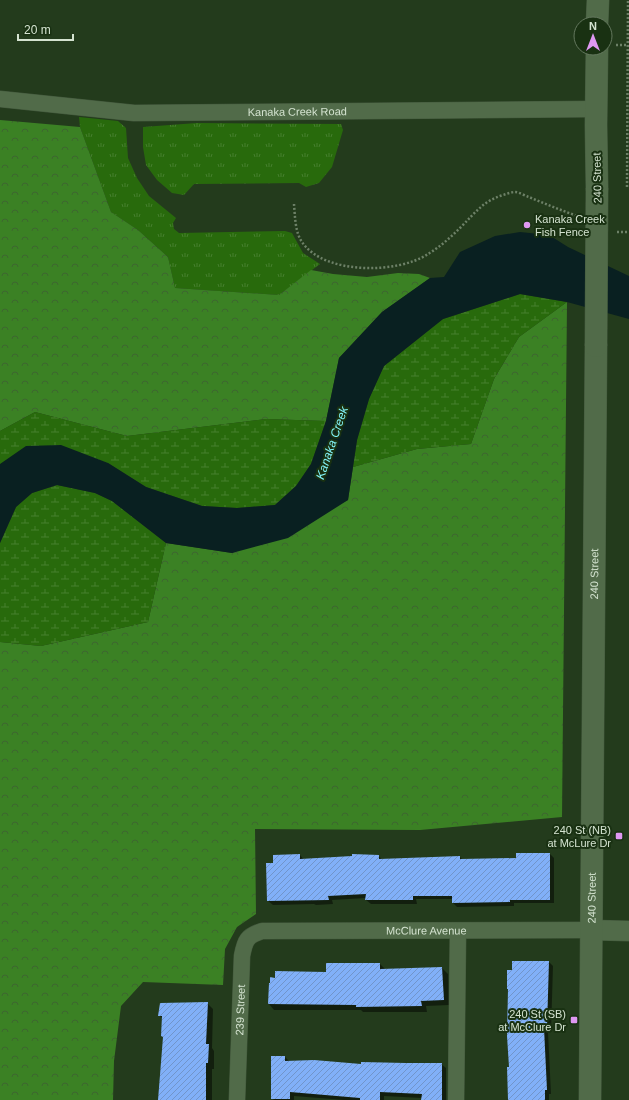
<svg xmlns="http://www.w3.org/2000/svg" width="629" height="1100" viewBox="0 0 629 1100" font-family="Arial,sans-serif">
  <defs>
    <pattern id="grass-tufts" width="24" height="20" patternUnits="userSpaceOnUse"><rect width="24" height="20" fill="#286a0c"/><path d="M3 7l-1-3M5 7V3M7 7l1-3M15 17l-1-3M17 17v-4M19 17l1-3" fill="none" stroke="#467f2e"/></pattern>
    <pattern id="forest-crowns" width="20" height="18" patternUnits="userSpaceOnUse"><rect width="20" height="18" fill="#3b8124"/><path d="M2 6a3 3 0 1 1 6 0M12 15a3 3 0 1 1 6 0" fill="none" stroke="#3d6630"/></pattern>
    <pattern id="wetland-marsh" width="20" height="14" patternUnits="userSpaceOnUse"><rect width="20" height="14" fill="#286a0c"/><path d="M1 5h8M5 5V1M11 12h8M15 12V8" fill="none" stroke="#467f2e"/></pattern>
    <pattern id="building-hatch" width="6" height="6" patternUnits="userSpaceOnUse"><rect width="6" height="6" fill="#81b0f8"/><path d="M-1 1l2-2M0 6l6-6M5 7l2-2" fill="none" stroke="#7195ca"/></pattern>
  </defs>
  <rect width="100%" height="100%" fill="#233b1c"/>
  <g fill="url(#grass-tufts)">
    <path d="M79,117L118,121L126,128L128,158L137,178L149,196L176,218L173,223L174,229L179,233L285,231L292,233L303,253L320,264L279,295L175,288L168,257L138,230L111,212L80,127Z"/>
    <path d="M197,123L341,124L343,130L332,167L319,183L306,187L299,183L194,184L184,195L172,193L157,180L146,165L143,147V127Z"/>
  </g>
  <g fill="url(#forest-crowns)">
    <path d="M0,120L80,127L111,212L138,230L168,257L175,288L279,295L311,270L333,274L367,277L398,273L419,274L430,278L382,312L339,358L326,421L266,419L127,436L35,412L0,431Z"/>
    <path d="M567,302L562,817L420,830L255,829L256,914L237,927L225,949L223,985L143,982L121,1006L114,1061L113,1100H0V642L41,646L148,622L166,543L232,553L348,500L353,467L417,449L471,444L494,379L519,337Z"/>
  </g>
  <g fill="url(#wetland-marsh)">
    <path d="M520,294L567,302L519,337L494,379L471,444L417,449L353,467L357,440L369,399L384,366L443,319Z"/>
    <path d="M35,412L127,436L266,419L326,421L311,464L296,486L275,505L237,508L202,506L146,487L108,463L0,464V431Z"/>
    <path d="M57,485L95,493L112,501L166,543L148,622L41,646L0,642V543L16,507L32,493Z"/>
  </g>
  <path fill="#092021" d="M520,232L549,235L568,247L629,276V319L567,302L520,294L443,319L384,366L369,399L357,440L348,500L288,538L232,553L166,543L112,501L95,493L57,485L32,493L16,507L0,543V464L26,446L61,445L108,463L146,487L202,506L237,508L275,505L296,486L311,464L326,421L339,358L382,312L430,278L444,277L460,252L495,236Z"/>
  <g fill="#0007">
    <path d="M550,854L554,858V903H514V906L457,907L453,903V899H416L417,904H371L366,900V898L332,900L333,904L316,905L314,904L273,905L268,901L274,864L300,855L304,860L379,856L382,860L460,857L463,860L517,859Z"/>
    <path d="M549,962L553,966L551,1032H548L551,1094H549V1100H509L510,1068Z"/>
    <path d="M380,964L385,969L442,968L448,974L449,1005L426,1006L427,1012H363L361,1010H274L269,1004V984Z"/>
    <path d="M207,1003L213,1009L212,1048L214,1051V1069H212V1100H159V1089H160L164,1038L162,1036L163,1019L159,1015Z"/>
    <path d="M285,1057L290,1062L362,1065L441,1064L446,1068V1100H422V1098L384,1096V1100H344L294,1096V1100H274L272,1098Z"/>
  </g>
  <g fill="url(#building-hatch)">
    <path d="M516,853H550V900H510V902L452,903V896H413V900H365L366,894L328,896L329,900L267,901L266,863H273V855L300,854V859L352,856V854L379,855V859L460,856V859L516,858Z"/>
    <path d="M512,961H549L547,1028H544L547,1090H545V1100H508L507,1067H509L507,1036L508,989H507V970H512Z"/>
    <path d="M326,963H380V969L442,967L444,1000L421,1001L422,1006L356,1007V1005L268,1004L269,983H270V977L275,978V971L326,972Z"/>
    <path d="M208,1002L206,1044H209L208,1063H206V1100H158L163,1037L161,1036L162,1016H158L160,1003Z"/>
    <path d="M271,1056H285V1061L314,1060L361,1064V1062L406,1063H442V1100H421L422,1094L380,1092V1100H360V1098L290,1092V1099H271Z"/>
  </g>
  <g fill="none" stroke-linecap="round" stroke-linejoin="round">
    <g stroke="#43583d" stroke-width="17">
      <g id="minor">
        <path id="s1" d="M0,99L134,113L596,109"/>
        <path id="s2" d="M237,1100L242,956C245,940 247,936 262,931L591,930"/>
        <path d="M456,1100L458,931"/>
      </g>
    </g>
    <g stroke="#43583d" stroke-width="21">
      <path id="tertiary" d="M591,930L629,931"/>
    </g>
    <g stroke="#43583d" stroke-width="23">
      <g id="secondary">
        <path d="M597,24L598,0"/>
        <path d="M597,48L596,125L597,188"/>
        <path id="s3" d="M590,1100L596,346"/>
      </g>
    </g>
    <g stroke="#6d8167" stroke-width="2.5" stroke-dasharray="2 2" stroke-linecap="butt">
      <path d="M616,45H628"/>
      <path d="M627,187L628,0"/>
      <path d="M294,204C295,216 295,232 302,242C324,275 398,274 428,254C440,247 451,237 461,227C475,213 483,201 503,195C507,194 511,192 515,192C519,192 525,196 529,197C545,204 561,210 577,216"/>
      <path d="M617,232H629"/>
    </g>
    <use href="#minor" stroke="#516b49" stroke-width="16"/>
    <use href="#tertiary" stroke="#516b49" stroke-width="20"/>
    <use href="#secondary" stroke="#516b49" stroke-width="22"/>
    <g stroke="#43583d" stroke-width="23" stroke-linecap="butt">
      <path id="secondary-bridge" d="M596,346L597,188"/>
    </g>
    <use href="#secondary-bridge" stroke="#516b49" stroke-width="22"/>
  </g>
  <g fill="#df98f2" stroke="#193112" stroke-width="1.5">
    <circle cx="527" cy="225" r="4"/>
    <rect x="615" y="832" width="8" height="8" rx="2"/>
    <rect x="570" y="1016" width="8" height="8" rx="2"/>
  </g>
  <g text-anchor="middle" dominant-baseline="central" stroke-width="4" stroke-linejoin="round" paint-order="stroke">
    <g font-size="11" fill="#d4e3d0" stroke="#193112">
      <text stroke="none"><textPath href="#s1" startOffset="298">Kanaka Creek Road</textPath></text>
      <text transform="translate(597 178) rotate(-91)">240 Street</text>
      <text stroke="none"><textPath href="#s3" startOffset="526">240 Street</textPath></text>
      <text stroke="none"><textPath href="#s3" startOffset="202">240 Street</textPath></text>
      <text stroke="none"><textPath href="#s2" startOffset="343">McClure Avenue</textPath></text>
      <text stroke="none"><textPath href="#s2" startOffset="90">239 Street</textPath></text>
    </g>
    <g font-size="11" fill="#d4e3d0" stroke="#193112" text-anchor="end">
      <text x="535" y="219" text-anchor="start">Kanaka Creek<tspan x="535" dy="13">Fish Fence</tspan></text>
      <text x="611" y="830">240 St (NB)<tspan x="611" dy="13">at McLure Dr</tspan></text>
      <text x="566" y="1014">240 St (SB)<tspan x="566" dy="13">at McClure Dr</tspan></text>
    </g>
    <g font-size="12" font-style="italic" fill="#84f6fb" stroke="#193112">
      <text transform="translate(332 443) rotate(-71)">Kanaka Creek</text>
    </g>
  </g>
  <g transform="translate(593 36)"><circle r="19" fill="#193112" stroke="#64785e"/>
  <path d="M0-3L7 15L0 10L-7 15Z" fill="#df98f2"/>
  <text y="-6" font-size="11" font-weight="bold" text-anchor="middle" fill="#d4e3d0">N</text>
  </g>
  <path d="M18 34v6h55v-6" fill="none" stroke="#d4e3d0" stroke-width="2"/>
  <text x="24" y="34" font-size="12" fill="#d4e3d0" stroke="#193112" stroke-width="3" paint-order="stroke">20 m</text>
</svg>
